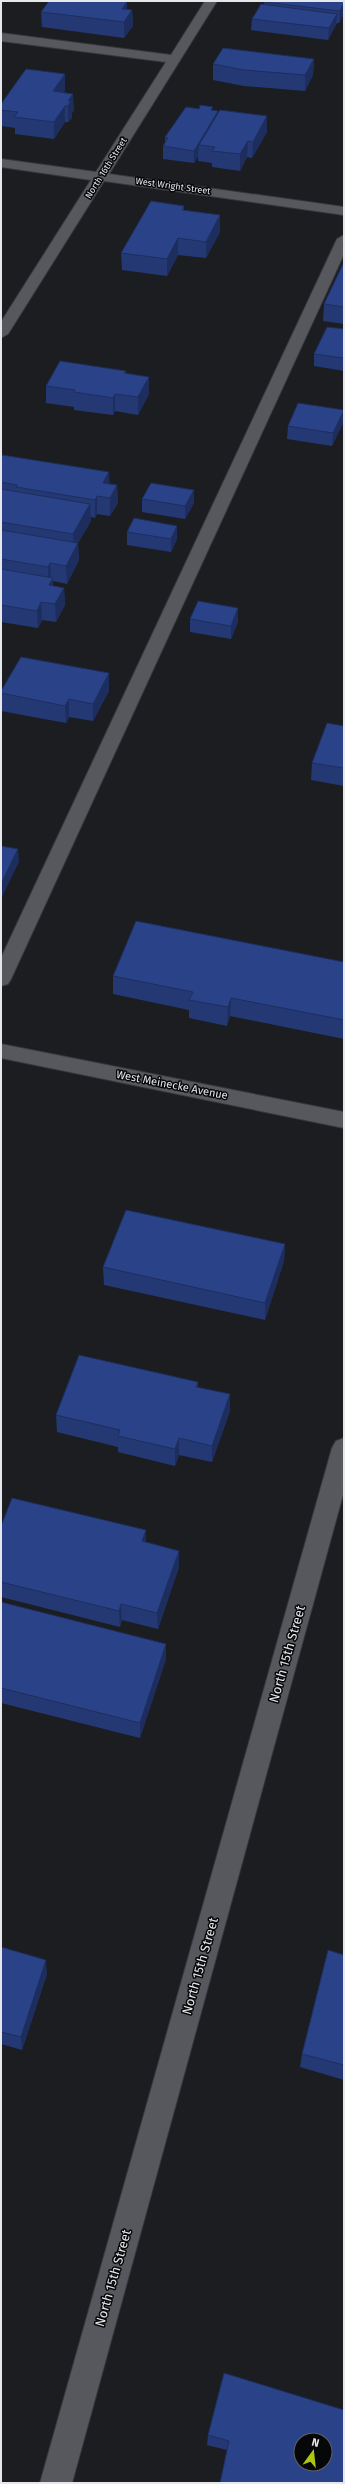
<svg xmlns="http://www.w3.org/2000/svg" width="345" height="2484" viewBox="0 0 345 2484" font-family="'Fira Sans',sans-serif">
  <rect width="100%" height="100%" fill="#1b1d21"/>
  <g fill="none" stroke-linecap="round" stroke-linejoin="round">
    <g stroke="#37383b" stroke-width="2">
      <g id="minor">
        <path d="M205,1H217L109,174L344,207V215L104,181L8,334L1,338V322L91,180L1,167V159L96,172L166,62L1,41V33L171,55Z"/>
        <path d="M344,235V254L11,979L8,984L1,986V958L337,239Z"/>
        <path d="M1,1044L344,1112V1128L1,1058Z"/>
        <path d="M344,1438V1491L72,2483H40L332,1448L336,1441Z"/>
      </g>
    </g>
    <use href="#minor" fill="#56585d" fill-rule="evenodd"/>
  </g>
  <g fill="#243974">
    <path d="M344,1V14L339,23H337L336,25L328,40L251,30L252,19L264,5V2Z"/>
    <path d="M127,9L132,10L133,26L124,38L42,27L41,12Z"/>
    <path d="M314,59L313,75L305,91L244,86L213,80V64Z"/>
    <path d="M65,74V90L63,93L74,110L72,113V118L68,122H65L54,139L15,134V128L1,126V104Z"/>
    <path d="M213,110L267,132L252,158L247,157L240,171L212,167V163L198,161V156L194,163L163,159V146L165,144V137Z"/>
    <path d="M184,206V210L220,215V232L206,258L178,255L167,276L122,270L121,253Z"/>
    <path d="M344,262V324L323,321L324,304Z"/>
    <path d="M344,329V371L314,366V354Z"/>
    <path d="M126,371V374L149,377V394L138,415L115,411L113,415L74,410V407L46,403V386Z"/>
    <path d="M344,410L343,423L332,446L287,439L288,426Z"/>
    <path d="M1,457L109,484L117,485L118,503L110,516L97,514L95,518L91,517V521L78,543L79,560L67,584L53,581V586L64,588L65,605L56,622L42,620L38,628L1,622Z"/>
    <path d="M142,499L194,503L185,519L142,512Z"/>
    <path d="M127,532L177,539L171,552L127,545Z"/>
    <path d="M238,608V622L231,639L190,632V619Z"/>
    <path d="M109,673V691L93,721L69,717L66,723L1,711V691Z"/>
    <path d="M344,726V786L311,780L312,763Z"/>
    <path d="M344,962V1039L230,1016L227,1026L189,1018V1010L113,994V976Z"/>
    <path d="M285,1244L284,1261L265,1320L104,1285L103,1267Z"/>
    <path d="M198,1382V1387L230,1411L212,1462L179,1455L175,1466L118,1452V1447L57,1432L56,1415Z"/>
    <path d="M1,1526L146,1530V1542L179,1551V1567L158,1629L122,1620L120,1627L1,1597Z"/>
    <path d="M1,1602L166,1644V1659L140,1738L1,1703Z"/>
    <path d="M1,1947L47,1974L22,2050L1,2044Z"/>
    <path d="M344,1955V2080L300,2067L302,2054Z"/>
    <path d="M344,2410L227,2450L207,2445L208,2435Z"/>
  </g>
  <g fill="#1d2e5e">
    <path d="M127,2V17L132,10L133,26L124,38V22L122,9Z"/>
    <path d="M344,3V14L339,23L340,11Z"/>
    <path d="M337,14L336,25L328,40L329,28Z"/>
    <path d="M314,59L313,75L305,91V75Z"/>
    <path d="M65,74V90L53,107V91Z"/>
    <path d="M73,94L74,110L72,113V118L68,122V101Z"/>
    <path d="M65,106V122L54,139V122Z"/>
    <path d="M218,111V123L199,145L198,156L194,163V151Z"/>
    <path d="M267,116V132L252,158L253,142Z"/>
    <path d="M248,141L247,157L240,171V154Z"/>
    <path d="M220,215V232L206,258V242Z"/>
    <path d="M178,238V255L167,276V259Z"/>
    <path d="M149,377V394L138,415V397Z"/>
    <path d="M115,394V411L113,415V398Z"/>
    <path d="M344,410L343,423L332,446L333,433Z"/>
    <path d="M109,472L110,490L103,483Z"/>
    <path d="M117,485L118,503L110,516V498Z"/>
    <path d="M194,490V503L185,519V506Z"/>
    <path d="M97,496V514L95,518V500Z"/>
    <path d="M90,504L91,521L78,543L79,560L67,584L66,566L74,551L73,534Z"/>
    <path d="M177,526V539L171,552V539Z"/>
    <path d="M50,563L51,581L49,585L48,567Z"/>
    <path d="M53,578L54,596L49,585Z"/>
    <path d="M64,588L65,605L56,622L55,604Z"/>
    <path d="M41,602L42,620L38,628L37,611Z"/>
    <path d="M238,608V622L231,639V626Z"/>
    <path d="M109,673V691L93,721V704Z"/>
    <path d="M69,699V717L66,723L65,706Z"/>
    <path d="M18,849L19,862L1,899V884Z"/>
    <path d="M231,998L230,1016L227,1026L228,1007Z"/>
    <path d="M285,1244L284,1261L265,1320V1303Z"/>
    <path d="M230,1394V1411L212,1462V1446Z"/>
    <path d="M179,1438V1455L175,1466V1449Z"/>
    <path d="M146,1530V1546L142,1541Z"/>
    <path d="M179,1551V1567L158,1629L157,1613Z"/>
    <path d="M121,1604L122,1620L120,1627L119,1611Z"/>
    <path d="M166,1644V1659L140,1738V1723Z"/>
    <path d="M46,1960L47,1974L22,2050L21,2037Z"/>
  </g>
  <g fill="#2a4287" stroke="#1d2e5e" fill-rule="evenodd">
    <path d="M49,1H120L127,2L122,9L132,10L124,22L41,12Z"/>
    <path d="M264,1H344V3L340,11L264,2Z"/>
    <path d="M261,4L337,14L329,28L252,19Z"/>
    <path d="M223,48L314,59L305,75L244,70L213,64Z"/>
    <path d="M26,69L65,74L53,91L73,94L68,101H71L68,106H65L54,122L14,117L18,112L1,110V104Z"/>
    <path d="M200,105L213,107L211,110L218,111L194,151L163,146L168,138L165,137L186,107L199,109Z"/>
    <path d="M220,110L267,116L253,142L248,141L240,154L212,151L215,147L199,145Z"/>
    <path d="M151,201L184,206L182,210L220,215L206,242L178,238L167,259L121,253Z"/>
    <path d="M344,262V307L324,304Z"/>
    <path d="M327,327L344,329V358L314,354Z"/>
    <path d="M60,361L126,371L124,373L149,377L138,397L115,394L113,398L74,392L75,390L46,386Z"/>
    <path d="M298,403L344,410L333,433L288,426Z"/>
    <path d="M2,455L109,472L103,483L117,485L110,498L97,496L95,500L16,487L17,485L1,482V457Z"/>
    <path d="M151,483L194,490L185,506L142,499Z"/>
    <path d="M1,489L90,504L73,534L1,522Z"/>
    <path d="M134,518L177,526L171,539L127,532Z"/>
    <path d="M1,530L78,543L66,566L50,563L48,567L1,559Z"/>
    <path d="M1,569L53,578L49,585L64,588L55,604L41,602L37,611L1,605Z"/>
    <path d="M198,601L238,608L231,626L190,619Z"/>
    <path d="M21,657L109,673L93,704L69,699L65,706L1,693V691Z"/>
    <path d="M327,723L344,726V768L312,763Z"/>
    <path d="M1,846L18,849L1,884Z"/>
    <path d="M136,921L344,962V1020L231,998L228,1007L189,1000L193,992L113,976Z"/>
    <path d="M126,1210L285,1244L265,1303L103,1267Z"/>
    <path d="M79,1355L198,1382L196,1387L230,1394L212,1446L179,1438L175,1449L118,1436L120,1430L56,1415Z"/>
    <path d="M12,1498L146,1530L142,1541L179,1551L157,1613L121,1604L119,1611L1,1582V1526Z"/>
    <path d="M1,1602L166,1644L140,1723L1,1688Z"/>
    <path d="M1,1947L46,1960L21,2037L1,2032Z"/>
    <path d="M328,1950L344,1955V2065L302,2054Z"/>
    <path d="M224,2373L344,2410V2483H220L229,2441L208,2435ZM301,2440H325V2464H301Z"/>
  </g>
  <g text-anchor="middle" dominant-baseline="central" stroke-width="3" stroke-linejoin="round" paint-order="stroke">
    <g font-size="9" fill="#e6e7ea" stroke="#060709">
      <text transform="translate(106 168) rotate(-58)">North 16th Street</text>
      <text transform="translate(173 186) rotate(8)">West Wright Street</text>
    </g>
    <g font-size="11" fill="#e6e7ea" stroke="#060709">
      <text transform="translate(172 1085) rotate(11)">West Meinecke Avenue</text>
    </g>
    <g font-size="13" fill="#e6e7ea" stroke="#060709">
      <text transform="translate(287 1654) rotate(-74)">North 15th Street</text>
      <text transform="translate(200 1966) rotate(-74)">North 15th Street</text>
      <text transform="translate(113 2278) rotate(-74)">North 15th Street</text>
    </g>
  </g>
  <rect width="345" height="2484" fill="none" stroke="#e6e7ea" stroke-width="4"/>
  <g transform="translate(313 2452) rotate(15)"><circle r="19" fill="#060709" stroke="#606163"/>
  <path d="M0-3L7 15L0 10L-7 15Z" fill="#acc611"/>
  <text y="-6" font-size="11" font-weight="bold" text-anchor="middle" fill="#e6e7ea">N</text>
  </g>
</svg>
